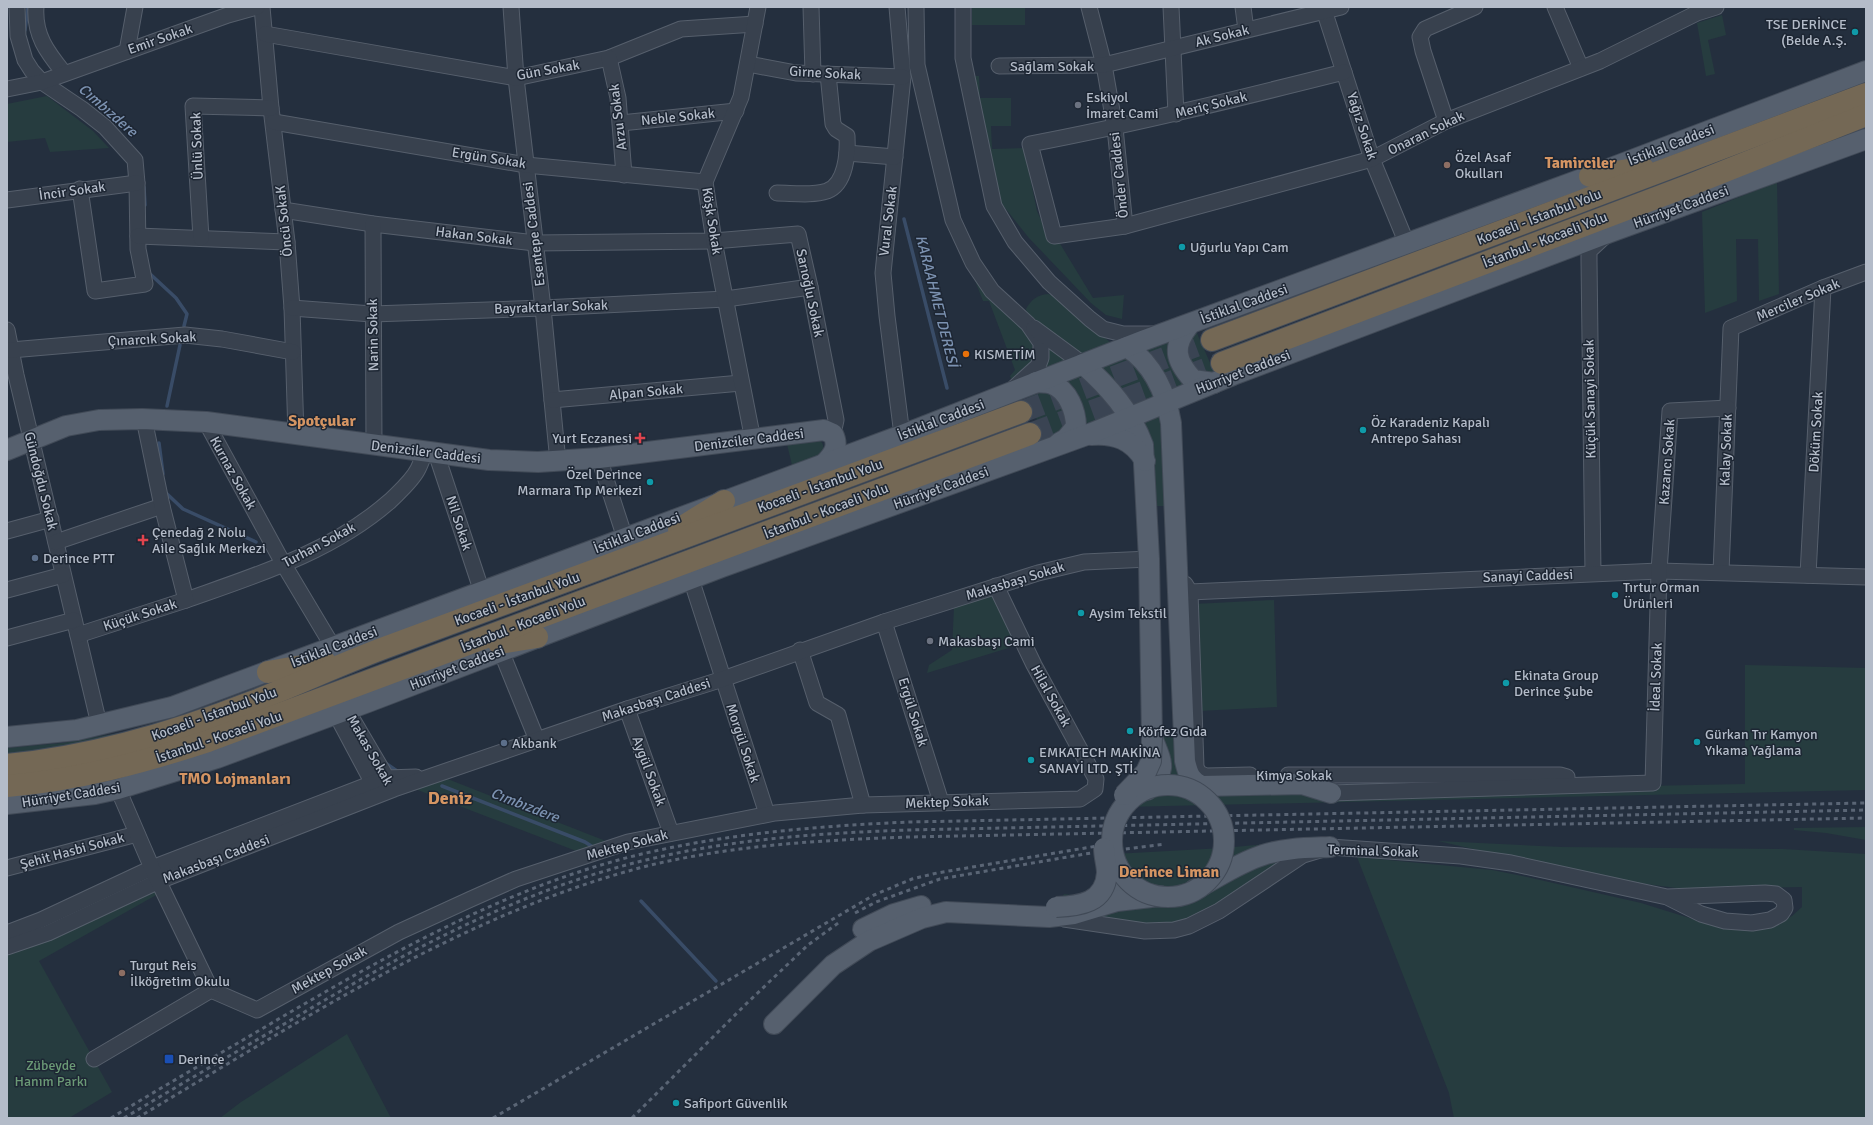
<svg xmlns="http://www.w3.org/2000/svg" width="1873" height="1125" viewBox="0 0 1873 1125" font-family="Signika,sans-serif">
  <rect width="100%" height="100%" fill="#242f3e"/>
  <g fill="#263c3f">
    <rect x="972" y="7" width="53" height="18"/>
    <path d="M1722,15L1726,35L1708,40L1715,74L1706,76L1697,23Z"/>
    <path d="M974,76H979L980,98H1011V126H991L992,149L1024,148L1037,211L1051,242H1059L1093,298L1124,295L1122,319L1106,315L1091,303L1029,238L1001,203Z"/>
    <path d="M47,96L93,131L109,148L50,152L45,138L7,142V104Z"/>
    <path d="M1777,182L1779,294L1759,301L1758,239H1736L1737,301L1705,313L1702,212Z"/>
    <path d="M968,263L1035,339L1037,360L1013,383L1010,376L1015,370L989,301H983Z"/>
    <path d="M1048,294L1052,295L1115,346L1085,358L1027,313L1026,309C1031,300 1037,295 1048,294Z"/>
    <path d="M1196,331L1215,374L1194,375L1183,344Z"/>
    <path d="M1177,333L1198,385L1169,398L1134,348Z"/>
    <path d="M1044,345L1077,362L1035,375Z"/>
    <path d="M1109,356L1131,359L1155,386L1153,403L1128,406L1099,365Z"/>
    <path d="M1084,368L1123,416L1077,435L1052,381Z"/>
    <path d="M1045,391L1060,398L1069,425L1045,442L1028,397Z"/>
    <path d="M1162,407L1166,506H1155L1135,417Z"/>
    <path d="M786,440H819C825,444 824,450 821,456L792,465Z"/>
    <path d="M994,594L1015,646L927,673L929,665L952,650L954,607Z"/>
    <path d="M1274,600L1277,707L1199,711L1194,604Z"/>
    <path d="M1745,665L1866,668V790L1124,807L1129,801L1160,736H1175L1201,788L1593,787L1745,784Z"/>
    <path d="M190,717L124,738L7,756V748L62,743L124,732Z"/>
    <path d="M440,776L616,845L584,854L410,787Z"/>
    <path d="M1866,827V840L1826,833L1794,830V828Z"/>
    <path d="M1332,838L1174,930L1049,917L1064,894L1081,896L1092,895L1114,854L1223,848Z"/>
    <path d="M1438,841L1562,847L1783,849L1866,854V1118H1454L1449,1093L1357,857L1492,870L1527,877L1641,903L1699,921L1774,925L1792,916L1802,907V887L1684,889L1600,878Z"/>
    <path d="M155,891L158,894L39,961L112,1092L69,1118H7V953Z"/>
    <path d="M347,1034L391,1118H220L241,1102Z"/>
  </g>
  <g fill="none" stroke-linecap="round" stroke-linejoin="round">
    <g stroke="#394c67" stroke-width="3.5">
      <path d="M25,30L28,7"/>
      <path d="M144,187L145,205"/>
      <path d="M904,219L947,388"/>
      <path d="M148,272L176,298L187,314L184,326"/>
      <path d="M167,406L180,345"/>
      <path d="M159,443L163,474"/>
      <path d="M165,492L183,509L256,542"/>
      <path d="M384,762L397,771"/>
      <path d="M442,786L585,842L596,849"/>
      <path d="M641,901L716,981"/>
    </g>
    <g stroke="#3a4453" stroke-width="22" stroke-dasharray="22 11" stroke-linecap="butt">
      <path d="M1021,412L1212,340"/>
      <path d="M1030,434L1222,363"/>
    </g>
    <g stroke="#565f6c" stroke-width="17">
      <g id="minor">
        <path d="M17,7L18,36L25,60L32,71L42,82L82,109L105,127L135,160L137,183L138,249L145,284L95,291L80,189"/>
        <path d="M36,7C34,35 47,52 64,73"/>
        <path d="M262,7L271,108L287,242L292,308L296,435"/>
        <path d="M511,7L516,78L543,308L558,462"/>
        <path d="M811,7L813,74"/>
        <path d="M897,7L903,77L883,273L887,316L902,435"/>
        <path d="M916,7L917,65L953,220L973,263L992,291L1028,324L1041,343V358L1038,366L1015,387"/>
        <path d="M963,7V58L994,206L1015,242L1049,282L1090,319L1103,329L1123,334H1152"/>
        <path d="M1089,7L1104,65L1115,128L1125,226"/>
        <path d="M1171,7L1176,114"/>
        <path d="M1243,7L1246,30"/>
        <path d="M1323,7L1372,159L1407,244"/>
        <path d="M1555,7L1581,68"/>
        <path d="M265,34L516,78L609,58L681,29L755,24"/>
        <path d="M127,51L135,7"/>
        <path d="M609,58L618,98L624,175"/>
        <path d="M748,64L796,73L903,77"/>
        <path d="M999,66L1104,65L1341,7"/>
        <path d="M1344,72C1240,98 1136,124 1030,144L1054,236L1125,226L1372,159L1446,121L1600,61L1697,13L1716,7"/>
        <path d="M7,89L42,82L228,15L257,7"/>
        <path d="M1446,121L1423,51L1420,37L1425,29L1475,7"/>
        <path d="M274,122L526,165L705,182"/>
        <path d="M621,123L736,111"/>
        <path d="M847,153L895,157"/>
        <path d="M777,193C792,193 812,196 827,191C846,184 848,153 847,136L836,129L833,124L828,74"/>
        <path d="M7,200L137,183"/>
        <path d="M283,210L373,224L535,243L714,241L798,234L810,287L836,420L833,434"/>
        <path d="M373,224L374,446"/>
        <path d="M138,236L287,242"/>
        <path d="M201,238L193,106L271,108"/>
        <path d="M292,308L372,314L543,308L726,299L810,287"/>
        <path d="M1034,328L1083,364"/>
        <path d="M7,330L16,375L99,724"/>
        <path d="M11,350L185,335L222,339L293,352"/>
        <path d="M552,400L741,383"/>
        <path d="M206,422L284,565L333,647"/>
        <path d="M753,440L714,241L705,182L741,97L758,7"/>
        <path d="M436,453L482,592"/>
        <path d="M599,458L625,538"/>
        <path d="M7,531L51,519"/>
        <path d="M56,542L162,506"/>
        <path d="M1721,572L1731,328L1823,288L1866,272"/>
        <path d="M1593,573L1589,261V251L1604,237"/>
        <path d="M1808,575L1823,288"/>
        <path d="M691,579L767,814"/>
        <path d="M1185,584L1190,592L1196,767L1199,773L1206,776L1250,775"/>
        <path d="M7,590L63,575"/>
        <path d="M1190,592L1659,571L1866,577"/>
        <path d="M186,600C257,575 332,552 390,501C400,491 412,481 418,469C421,463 423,457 425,452"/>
        <path d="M884,622L941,802"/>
        <path d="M78,635L186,600L162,506L144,419"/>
        <path d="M7,638L74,620"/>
        <path d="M800,650L817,703L838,715L863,805"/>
        <path d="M501,651L537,740"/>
        <path d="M627,709L671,833"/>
        <path d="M347,710L391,785"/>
        <path d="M336,714L377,791"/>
        <path d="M1288,775H1560L1567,777"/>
        <path d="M1331,793L1653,783L1659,571L1670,411L1728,408"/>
        <path d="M7,868L137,834"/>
        <path d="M1064,919L1145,931L1174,930L1189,926L1219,911L1303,855L1330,847L1461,856L1511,863L1667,897L1701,914L1725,921L1752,923L1770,920L1781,914L1785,908L1784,900L1776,894L1765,893L1667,897"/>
        <path d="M7,933L41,920L152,868L386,778L416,777"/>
        <path d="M7,947L48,933L159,881L394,789L627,709L723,679L884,622L1038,573L1084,562L1149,559"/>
        <path d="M211,990L257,1010L399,932L471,899L516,879L628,842L775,813L863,805L1080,799L1095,789L1096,779L1034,665L996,586"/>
        <path d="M94,1059L211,990L152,868L118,789"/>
      </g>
    </g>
    <g stroke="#414a57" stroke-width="22">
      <g id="major">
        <path d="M1189,325C1172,347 1175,360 1193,380L1214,383"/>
        <path d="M1127,347C1153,364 1166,394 1171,423L1185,761C1188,774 1190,780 1202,786L1302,784L1331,793"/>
        <path d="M1083,364C1109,387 1131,412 1143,445L1149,559L1152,737C1161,761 1169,770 1147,790"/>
        <path d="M1036,382C1041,383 1047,382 1052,384C1068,390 1076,411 1076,427L1066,439L1059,443"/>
        <path d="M1091,435C1115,433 1133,440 1145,461"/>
        <path d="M7,450L66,426L99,420L142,419L206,422L489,460L538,462L599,458L824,430L833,434C839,446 834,454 825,463"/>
        <path d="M7,737L77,730L172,707L902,435L1142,341L1590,176L1866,71"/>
        <path d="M7,804L95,794L118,789L217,758L368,702L722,567L1092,433L1233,375L1608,233L1866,139"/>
        <path d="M1194,890C1217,878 1238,863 1263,855C1284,848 1308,848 1330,847"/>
        <path d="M1101,894C1115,887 1120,883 1118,867"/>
        <path d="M863,929L894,914L921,906"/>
        <path d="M774,1024L833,965L869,941L922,918L946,912L1049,917L1074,914L1117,901L1160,896"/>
      </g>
    </g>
    <g stroke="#434c59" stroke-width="24">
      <g id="highway">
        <path d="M1590,176L1643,168"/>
        <path d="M1212,340L1866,94"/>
        <path d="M1222,363L1690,185L1866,115"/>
        <path d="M679,529L724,501"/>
        <path d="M499,643L537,637"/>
        <path d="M268,672L325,662"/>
        <path d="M7,765C92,757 173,733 252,702C299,684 345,662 392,645C602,568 811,490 1021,412"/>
        <path d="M7,786C77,780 141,763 208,741L1030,434"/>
      </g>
    </g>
    <use href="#minor" stroke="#38414e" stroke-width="15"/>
    <use href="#major" stroke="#56606e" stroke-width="20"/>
    <use href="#highway" stroke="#746855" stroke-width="22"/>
    <g stroke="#5a6575" stroke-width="3" stroke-dasharray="4 4" stroke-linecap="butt">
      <path d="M855,913L876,902L940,879L1085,854L1165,844"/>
      <path d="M111,1118C169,1083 228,1049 287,1014C400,948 517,883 646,853C733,833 820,826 909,822L1866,803"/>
      <path d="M124,1118C178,1086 232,1054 286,1023C400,955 516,891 646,860C732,839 821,833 909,830L1866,810"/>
      <path d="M137,1118C300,1022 461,914 647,866C733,845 822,840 909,837L1866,818"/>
      <path d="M493,1118L874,895L912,879L937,873L1097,846"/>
      <path d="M632,1118L746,1004L808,945L841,921"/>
    </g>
    <g stroke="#414a57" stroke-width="22" stroke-linecap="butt">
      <g id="major-bridge">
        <circle cx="1168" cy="841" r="56"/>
        <path d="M1124,795L1146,772L1151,761L1152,737"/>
        <path d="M1056,907C1080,906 1105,903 1107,873C1107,865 1104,857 1104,848"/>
      </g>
    </g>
    <use href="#major-bridge" stroke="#56606e" stroke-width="20"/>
  </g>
  <g fill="#0f9aa8" stroke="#1d2633" stroke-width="1.5">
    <circle cx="1855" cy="32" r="4"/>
    <circle cx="1182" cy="247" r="4"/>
    <circle cx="1363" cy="430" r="4"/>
    <circle cx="650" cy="482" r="4"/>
    <circle cx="1615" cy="595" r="4"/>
    <circle cx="1081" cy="613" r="4"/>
    <circle cx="1506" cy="683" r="4"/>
    <circle cx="1130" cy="731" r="4"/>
    <circle cx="1697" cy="742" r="4"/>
    <circle cx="1031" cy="760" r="4"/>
    <circle cx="676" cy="1103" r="4"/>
  </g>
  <g fill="#6b7280" stroke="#1d2633" stroke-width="1.5">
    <circle cx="1078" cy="105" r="4"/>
    <circle cx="930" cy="641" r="4"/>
  </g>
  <g fill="#8d6e63" stroke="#1d2633" stroke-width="1.5">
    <circle cx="1447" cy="165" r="4"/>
    <circle cx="122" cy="973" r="4"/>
  </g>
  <circle fill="#e8710a" stroke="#1d2633" stroke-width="1.5" cx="966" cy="354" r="4"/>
  <g fill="#e0444e" stroke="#1d2633" stroke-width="1.5">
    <path d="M638 432h4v4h4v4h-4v4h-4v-4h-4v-4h4z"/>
    <path d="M141 534h4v4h4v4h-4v4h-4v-4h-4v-4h4z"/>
  </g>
  <g fill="#5c6f8a" stroke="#1d2633" stroke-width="1.5">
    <circle cx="35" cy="558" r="4"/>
    <circle cx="504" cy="743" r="4"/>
  </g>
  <rect fill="#1a4fb4" stroke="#1d2633" stroke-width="1.5" x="164" y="1054" width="10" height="10" rx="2"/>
  <g text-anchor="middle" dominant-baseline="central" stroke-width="3" stroke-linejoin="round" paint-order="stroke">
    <g font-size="14" fill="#b4bcc9" stroke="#1d2633" text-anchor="start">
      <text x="1847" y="24" text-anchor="end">TSE DERİNCE<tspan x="1847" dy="16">(Belde A.Ş.</tspan></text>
      <text x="1086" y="97">Eskiyol<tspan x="1086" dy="16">İmaret Cami</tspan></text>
      <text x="1455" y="157">Özel Asaf<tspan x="1455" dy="16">Okulları</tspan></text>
      <text x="1190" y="247">Uğurlu Yapı Cam</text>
      <text x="974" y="354">KISMETİM</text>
      <text x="1371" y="422">Öz Karadeniz Kapalı<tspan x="1371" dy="16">Antrepo Sahası</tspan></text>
      <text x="632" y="438" text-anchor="end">Yurt Eczanesi</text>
      <text x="642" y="474" text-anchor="end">Özel Derince<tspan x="642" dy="16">Marmara Tıp Merkezi</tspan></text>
      <text x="152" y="532">Çenedağ 2 Nolu<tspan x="152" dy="16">Aile Sağlık Merkezi</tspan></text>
      <text x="43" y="558">Derince PTT</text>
      <text x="1623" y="587">Tırtur Orman<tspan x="1623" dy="16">Ürünleri</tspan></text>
      <text x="1089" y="613">Aysim Tekstil</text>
      <text x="938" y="641">Makasbaşı Cami</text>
      <text x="1514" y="675">Ekinata Group<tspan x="1514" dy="16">Derince Şube</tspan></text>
      <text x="1138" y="731">Körfez Gıda</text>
      <text x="1705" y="734">Gürkan Tır Kamyon<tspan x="1705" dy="16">Yıkama Yağlama</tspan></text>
      <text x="512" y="743">Akbank</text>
      <text x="1039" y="752">EMKATECH MAKİNA<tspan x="1039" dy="16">SANAYİ LTD. ŞTİ.</tspan></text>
      <text x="130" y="965">Turgut Reis<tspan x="130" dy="16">İlköğretim Okulu</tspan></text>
      <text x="178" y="1059">Derince</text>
      <text x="684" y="1103">Safiport Güvenlik</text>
    </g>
    <g font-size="14" fill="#b4bcc9" stroke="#1d2633">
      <text transform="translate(1222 36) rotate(-14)">Ak Sokak</text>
      <text transform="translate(160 39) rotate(-19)">Emir Sokak</text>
      <text x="1052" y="66">Sağlam Sokak</text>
      <text transform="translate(548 70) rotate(-10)">Gün Sokak</text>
      <text transform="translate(825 73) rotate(3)">Girne Sokak</text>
      <text transform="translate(1211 105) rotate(-14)">Meriç Sokak</text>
      <text transform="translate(618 117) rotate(-97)">Arzu Sokak</text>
      <text transform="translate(678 117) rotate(-6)">Neble Sokak</text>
      <text transform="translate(1362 126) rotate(72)">Yağız Sokak</text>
      <text transform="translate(1426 133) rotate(-26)">Onaran Sokak</text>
      <text transform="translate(1671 145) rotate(-21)">İstiklal Caddesi</text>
      <text transform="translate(197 146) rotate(-92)">Ünlü Sokak</text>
      <text transform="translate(489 158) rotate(9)">Ergün Sokak</text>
      <text transform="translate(1119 175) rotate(-96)">Önder Caddesi</text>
      <text transform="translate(72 191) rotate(-8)">İncir Sokak</text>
      <text transform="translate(1681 207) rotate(-20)">Hürriyet Caddesi</text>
      <text transform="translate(1539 217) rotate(-21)">Kocaeli - İstanbul Yolu</text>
      <text transform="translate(284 221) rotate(-96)">Öncü SokaK</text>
      <text transform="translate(712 221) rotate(81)">Köşk Sokak</text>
      <text transform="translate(888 221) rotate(-83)">Vural Sokak</text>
      <text transform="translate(534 234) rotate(-97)">Esentepe Caddesi</text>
      <text transform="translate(474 236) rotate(7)">Hakan Sokak</text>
      <text transform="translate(1545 240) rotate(-21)">İstanbul - Kocaeli Yolu</text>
      <text transform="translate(810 293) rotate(78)">Sarıoğlu Sokak</text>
      <text transform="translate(1798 300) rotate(-23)">Merciler Sokak</text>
      <text transform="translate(1244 304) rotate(-20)">İstiklal Caddesi</text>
      <text transform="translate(551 307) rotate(-2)">Bayraktarlar Sokak</text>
      <text transform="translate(373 335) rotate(-91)">Narin Sokak</text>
      <text transform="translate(152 339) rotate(-3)">Çınarcık Sokak</text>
      <text transform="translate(1243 372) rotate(-21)">Hürriyet Caddesi</text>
      <text transform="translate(646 392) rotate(-5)">Alpan Sokak</text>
      <text transform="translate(1590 399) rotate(-91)">Küçük Sanayi Sokak</text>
      <text transform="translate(941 420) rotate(-21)">İstiklal Caddesi</text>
      <text transform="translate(1816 432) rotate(-87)">Döküm Sokak</text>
      <text transform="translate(749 440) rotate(-7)">Denizciler Caddesi</text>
      <text transform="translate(1726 450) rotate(-88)">Kalay Sokak</text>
      <text transform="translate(426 452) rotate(7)">Denizciler Caddesi</text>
      <text transform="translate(1667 462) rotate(-86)">Kazancı Sokak</text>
      <text transform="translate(233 473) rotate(61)">Kurnaz Sokak</text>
      <text transform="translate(41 481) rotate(76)">Gündoğdu Sokak</text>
      <text transform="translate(820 486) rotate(-20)">Kocaeli - İstanbul Yolu</text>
      <text transform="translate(941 488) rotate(-20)">Hürriyet Caddesi</text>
      <text transform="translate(826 511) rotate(-21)">İstanbul - Kocaeli Yolu</text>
      <text transform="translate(459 523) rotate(72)">Nil Sokak</text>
      <text transform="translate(637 533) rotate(-21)">İstiklal Caddesi</text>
      <text transform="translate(319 545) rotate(-28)">Turhan Sokak</text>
      <text transform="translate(1528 576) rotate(-2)">Sanayi Caddesi</text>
      <text transform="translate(1015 581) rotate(-17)">Makasbaşı Sokak</text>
      <text transform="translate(517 599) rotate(-20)">Kocaeli - İstanbul Yolu</text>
      <text transform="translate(140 615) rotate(-18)">Küçük Sokak</text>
      <text transform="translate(523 624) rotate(-21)">İstanbul - Kocaeli Yolu</text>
      <text transform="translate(334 647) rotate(-21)">İstiklal Caddesi</text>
      <text transform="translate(457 668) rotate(-21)">Hürriyet Caddesi</text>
      <text transform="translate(1656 677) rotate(-88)">İdeal Sokak</text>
      <text transform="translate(1051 696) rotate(61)">Hilal Sokak</text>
      <text transform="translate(656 700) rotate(-18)">Makasbaşı Caddesi</text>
      <text transform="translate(913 712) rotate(73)">Ergül Sokak</text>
      <text transform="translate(214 714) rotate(-20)">Kocaeli - İstanbul Yolu</text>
      <text transform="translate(219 737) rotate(-19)">İstanbul - Kocaeli Yolu</text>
      <text transform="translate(743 743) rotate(72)">Morgül Sokak</text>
      <text transform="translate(370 750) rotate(60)">Makas Sokak</text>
      <text transform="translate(649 771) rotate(70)">Aygül Sokak</text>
      <text x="1294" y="775">Kimya Sokak</text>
      <text transform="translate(71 795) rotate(-9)">Hürriyet Caddesi</text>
      <text transform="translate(947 802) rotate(-2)">Mektep Sokak</text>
      <text transform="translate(627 845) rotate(-15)">Mektep Sokak</text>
      <text transform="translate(72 851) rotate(-15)">Şehit Hasbi Sokak</text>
      <text transform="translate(1373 851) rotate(2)">Terminal Sokak</text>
      <text transform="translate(216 859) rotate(-21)">Makasbaşı Caddesi</text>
      <text transform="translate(329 970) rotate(-29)">Mektep Sokak</text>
    </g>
    <g font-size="14" fill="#6b9a76" stroke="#1d2633">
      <text x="51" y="1065">Zübeyde<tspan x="51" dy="16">Hanım Parkı</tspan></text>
    </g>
    <g font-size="15" font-style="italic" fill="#7c92b1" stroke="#1d2633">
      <text transform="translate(108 110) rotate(41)">Cımbızdere</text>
      <text transform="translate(937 301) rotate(76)">KARAAHMET DERESİ</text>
      <text transform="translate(525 805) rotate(21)">Cımbızdere</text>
    </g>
    <g font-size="16" font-weight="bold" fill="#d59563" stroke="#1d2633">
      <text x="1580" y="163">Tamirciler</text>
      <text x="322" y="421">Spotçular</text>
      <text x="235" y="779">TMO Lojmanları</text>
      <text x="1169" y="872">Derince Liman</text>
    </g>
    <g font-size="18" font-weight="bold" fill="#d59563" stroke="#1d2633">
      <text x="450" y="798">Deniz</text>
    </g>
  </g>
  <rect width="1873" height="1125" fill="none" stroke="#b4bcc9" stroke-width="16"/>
</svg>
